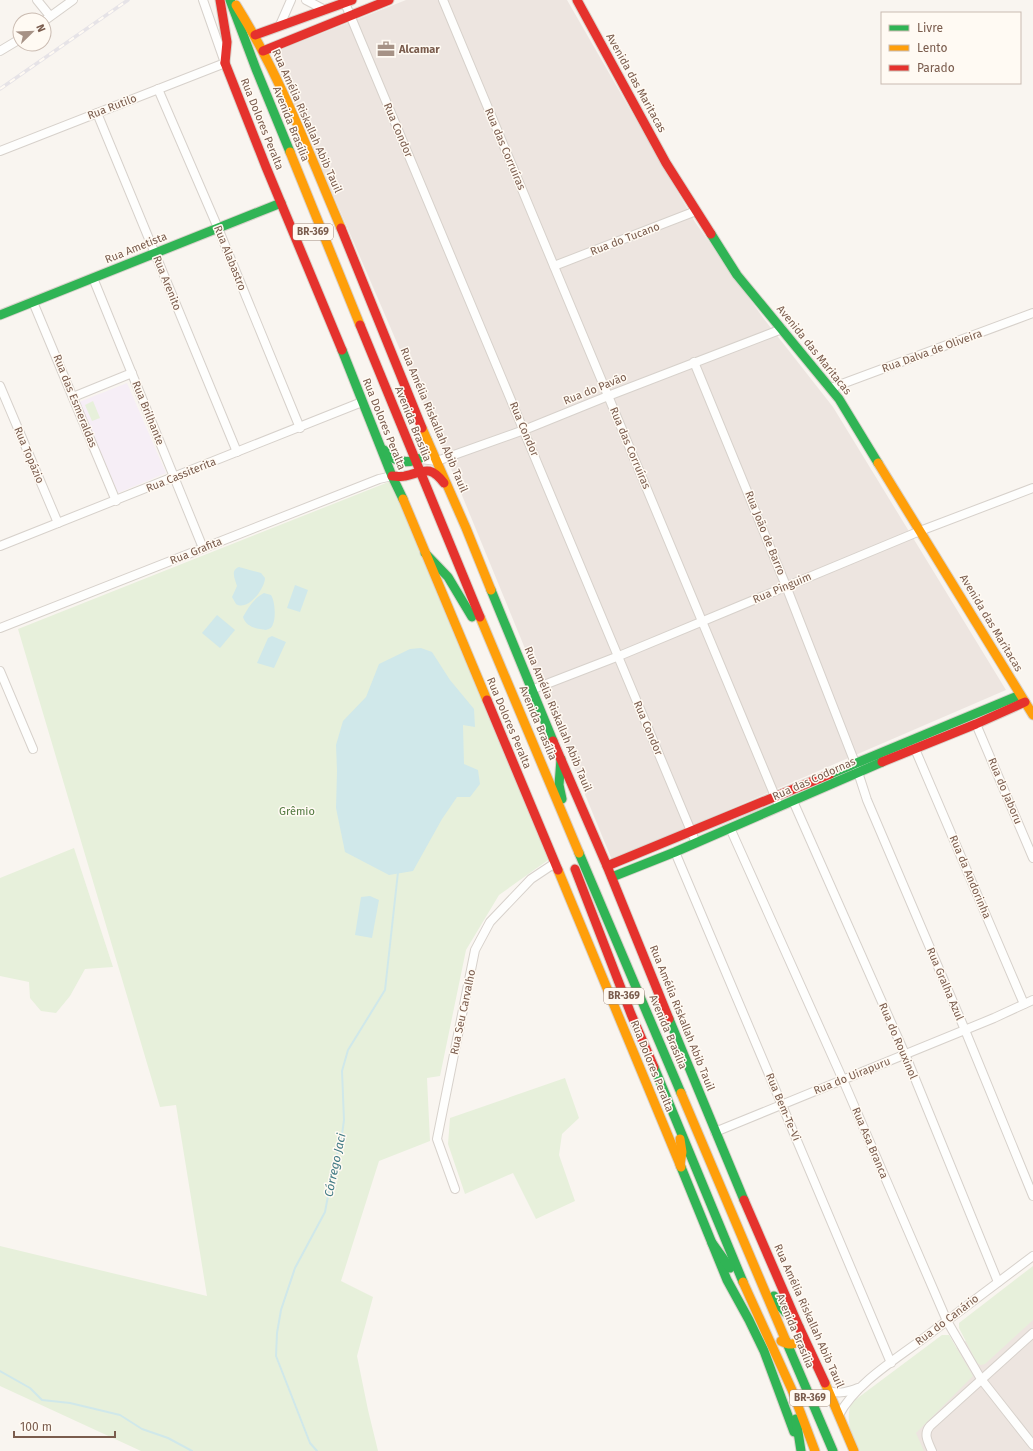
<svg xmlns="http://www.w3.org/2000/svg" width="1033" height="1451" viewBox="0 0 1033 1451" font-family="'Fira Sans',sans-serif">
  <rect width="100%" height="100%" fill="#f9f5f0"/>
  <g fill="#ede5e0">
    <path d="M406,0H567L695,222L764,319L833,407L1006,690L612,860L445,454L272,53Z"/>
    <path d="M1033,1293V1451H867L855,1420Z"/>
  </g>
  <path fill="#f6eef6" d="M127,383L166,473L118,493L79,402Z"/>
  <g fill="#e7f0db">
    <path d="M93,401L100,418L92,421L85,405Z"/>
    <path d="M391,481L551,858L499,895L466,950L440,1076L427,1078L430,1141L379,1161L341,1281L373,1297L357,1356L368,1410L378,1451H141L0,1386V1246L207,1296L176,1105L160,1107L18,629Z"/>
    <path d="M74,848L113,967L85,969L70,996L56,1013L41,1011L30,998L29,982L0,976V878Z"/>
    <path d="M565,1078L579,1118L562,1134L559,1155L575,1201L536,1219L513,1173L465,1194L448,1144L450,1118Z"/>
    <path d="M1033,1266V1320L985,1364L981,1365L977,1363L959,1328V1323Z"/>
    <path d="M942,1335H949L973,1376L916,1433L924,1451H860C852,1434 845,1423 851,1403Z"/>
  </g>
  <g fill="#d0e8ea">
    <path d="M239,567L261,573L265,578C265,588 248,612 236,604L232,597L237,586C235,579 230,570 239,567Z"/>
    <path d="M295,585L308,590L300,612L287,608Z"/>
    <path d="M264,593L271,595C275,601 276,618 273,624C272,628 269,629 266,630C257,629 246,627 243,617C247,609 255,597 264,593Z"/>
    <path d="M217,615L235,630L220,648L202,633Z"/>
    <path d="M272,636L286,642L274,668L257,663L268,638Z"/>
    <path d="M421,648L432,652L450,680L474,709L475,727L463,725L464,764L478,770L480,784L470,797H457L442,819L413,871L389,875L345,852L336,808L337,771L336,745L343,721L366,697L379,664L410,649Z"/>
    <path d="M370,896L379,900L372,938L355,935L361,897Z"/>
  </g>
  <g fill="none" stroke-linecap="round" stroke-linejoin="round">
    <g stroke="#d0e8ea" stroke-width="2">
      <path d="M0,1371L30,1388L42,1400L70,1403L120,1415L142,1429L168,1438L192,1451"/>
      <path d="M317,1451L310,1443L276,1356L277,1333L281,1310L295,1268L325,1212L334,1164L341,1142L344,1120L342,1071L348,1050L385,990L398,872"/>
    </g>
    <g stroke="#d7d1cb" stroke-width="10">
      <g id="street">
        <path d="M37,0L50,16"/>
        <path d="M306,0L325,10"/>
        <path d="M443,0L777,801"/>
        <path d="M345,3L696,843"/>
        <path d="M44,21L73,0"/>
        <path d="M280,25L291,0"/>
        <path d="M0,51L20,39"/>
        <path d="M158,89L218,228L300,428"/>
        <path d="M97,113L237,452"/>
        <path d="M0,151L225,63L203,0"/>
        <path d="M554,266L696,211"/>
        <path d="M93,278L203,548"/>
        <path d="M33,302L116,501"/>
        <path d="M694,362L786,586L855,763L867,800L965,1030L1033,1196"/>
        <path d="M0,386L58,523"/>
        <path d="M831,388L1033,313"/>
        <path d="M73,397L132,373"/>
        <path d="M420,459L437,461L524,430L608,396L782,329"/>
        <path d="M0,546L362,402"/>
        <path d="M0,628L379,479L392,476"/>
        <path d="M0,671L33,749"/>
        <path d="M531,690L619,656L920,531L1033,488"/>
        <path d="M976,724L1033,858"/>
        <path d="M915,749L1024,1004"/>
        <path d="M793,801L905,1054L998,1282"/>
        <path d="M730,828L843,1080L947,1321L981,1379L1033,1445"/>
        <path d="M675,852L891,1363"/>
        <path d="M715,1132L994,1018L1033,1000"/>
        <path d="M455,1189L437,1139L475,950L490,922L531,879L555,863"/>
        <path d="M829,1391C840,1394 848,1392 858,1388"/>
        <path d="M839,1415C855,1384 896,1359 924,1338C960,1311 997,1283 1033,1256"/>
        <path d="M932,1451C928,1442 923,1434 930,1426L1033,1333"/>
      </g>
    </g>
    <g stroke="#d9d2cb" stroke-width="11">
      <g id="fast">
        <path d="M230,0L256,69L290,152"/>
        <path d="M711,234L737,275L839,399L878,463"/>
        <path d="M0,315L281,203"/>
        <path d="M342,350L392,476L403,499"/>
        <path d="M384,450C395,463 408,465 423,457L427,446V440"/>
        <path d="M425,553L448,577L472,617"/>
        <path d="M491,590L553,741"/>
        <path d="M561,759L559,785L562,799"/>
        <path d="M830,774L1020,695"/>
        <path d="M579,853L681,1093"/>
        <path d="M612,877L675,852L882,762"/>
        <path d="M669,1019L744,1200"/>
        <path d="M654,1067L743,1282"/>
        <path d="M681,1167L727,1280L749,1320L764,1351L794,1432"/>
        <path d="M712,1243L730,1268"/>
        <path d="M774,1296L777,1303L799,1327"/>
        <path d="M786,1341L833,1451"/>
        <path d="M796,1419L801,1451"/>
      </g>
    </g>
    <g stroke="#d9d2cb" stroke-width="11">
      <g id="slow">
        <path d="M236,5C280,75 309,153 341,228"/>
        <path d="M290,152L360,325"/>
        <path d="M422,428L466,528L491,590"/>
        <path d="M878,463L1033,715"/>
        <path d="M403,499L487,700"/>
        <path d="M480,617L579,853"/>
        <path d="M558,870L681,1167"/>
        <path d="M681,1093L786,1341"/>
        <path d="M680,1139L682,1152L680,1165"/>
        <path d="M743,1282L792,1390L815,1451"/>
        <path d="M781,1341C790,1346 796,1345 803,1337"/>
        <path d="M825,1383L854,1451"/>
      </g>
    </g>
    <g stroke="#d9d2cb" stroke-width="11">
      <g id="jam">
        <path d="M220,0L227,42L225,63"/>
        <path d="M577,0L666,163L711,234"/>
        <path d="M255,35L352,0"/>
        <path d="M263,51L389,0"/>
        <path d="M225,63L266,167L342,350"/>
        <path d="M341,228L422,428"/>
        <path d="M360,325L480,617"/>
        <path d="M392,476C396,476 401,477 405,476C424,472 429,464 444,483"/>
        <path d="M487,700L558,870"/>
        <path d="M553,741L607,866L669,1019"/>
        <path d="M882,762L976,724L1025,702"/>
        <path d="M607,866L830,774"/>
        <path d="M575,869L631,1014L654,1067"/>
        <path d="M744,1200L799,1327L825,1383"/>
      </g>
    </g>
    <use href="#street" stroke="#fefefd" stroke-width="8"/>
    <use href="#fast" stroke="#30b455" stroke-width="9"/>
    <use href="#slow" stroke="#ff9f0a" stroke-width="9"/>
    <use href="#jam" stroke="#e5322d" stroke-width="9"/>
    <g stroke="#e6e3e7" stroke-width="3.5">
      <path id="rail" d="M0,89L128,0"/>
    </g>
    <use href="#rail" stroke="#fffaf3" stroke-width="2" stroke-dasharray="6" stroke-linecap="butt"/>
  </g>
  <defs>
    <g id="office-bare" transform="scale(1.38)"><path d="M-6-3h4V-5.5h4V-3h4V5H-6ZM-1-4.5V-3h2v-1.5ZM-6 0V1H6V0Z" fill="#a69286" stroke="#fffaf3" stroke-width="2.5" paint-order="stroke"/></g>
  </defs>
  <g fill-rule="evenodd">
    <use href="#office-bare" x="386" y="49"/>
  </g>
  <g text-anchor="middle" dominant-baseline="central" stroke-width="3" stroke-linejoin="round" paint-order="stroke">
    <g fill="#fffaf3" stroke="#a28b7f" stroke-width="1">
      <rect x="293" y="224" width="40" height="16" rx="3"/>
      <rect x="604" y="988" width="40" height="16" rx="3"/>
      <rect x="790" y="1390" width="40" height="16" rx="3"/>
    </g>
    <g font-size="10" font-weight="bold" fill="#7a5c4d">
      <text x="313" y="232">BR-369</text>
      <text x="624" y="996">BR-369</text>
      <text x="810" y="1398">BR-369</text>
    </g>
    <g font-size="11" font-weight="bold" fill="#7a5c4d" stroke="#fffaf3" text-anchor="start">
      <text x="399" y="49">Alcamar</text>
    </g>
    <g font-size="11" fill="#7a5c4d" stroke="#fffaf3">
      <text transform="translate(636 83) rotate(61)">Avenida das Maritacas</text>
      <text transform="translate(112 107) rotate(-21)">Rua Rutilo</text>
      <text transform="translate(307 121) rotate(66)">Rua Amélia Riskallah Abib Tauil</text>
      <text transform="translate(262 124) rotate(68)">Rua Dolores Peralta</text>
      <text transform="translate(291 124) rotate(68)">Avenida Brasília</text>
      <text transform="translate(398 130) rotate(67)">Rua Condor</text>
      <text transform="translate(505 149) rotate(67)">Rua das Corruíras</text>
      <text transform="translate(625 239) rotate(-21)">Rua do Tucano</text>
      <text transform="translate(136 248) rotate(-22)">Rua Ametista</text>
      <text transform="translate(230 258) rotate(68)">Rua Alabastro</text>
      <text transform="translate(167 283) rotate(68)">Rua Arenito</text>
      <text transform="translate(814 350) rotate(51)">Avenida das Maritacas</text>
      <text transform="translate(932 351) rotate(-20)">Rua Dalva de Oliveira</text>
      <text transform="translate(595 389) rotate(-22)">Rua do Pavão</text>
      <text transform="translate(75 401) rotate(68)">Rua das Esmeraldas</text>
      <text transform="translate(148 413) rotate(68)">Rua Brilhante</text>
      <text transform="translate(434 420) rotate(67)">Rua Amélia Riskallah Abib Tauil</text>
      <text transform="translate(384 424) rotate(68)">Rua Dolores Peralta</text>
      <text transform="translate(413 424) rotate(68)">Avenida Brasília</text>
      <text transform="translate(524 429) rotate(67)">Rua Condor</text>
      <text transform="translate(630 448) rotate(67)">Rua das Corruíras</text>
      <text transform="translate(29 455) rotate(67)">Rua Topázio</text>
      <text transform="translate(181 475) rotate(-22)">Rua Cassiterita</text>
      <text transform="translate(765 533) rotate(68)">Rua João de Barro</text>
      <text transform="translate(196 551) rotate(-22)">Rua Grafita</text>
      <text transform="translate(782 588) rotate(-23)">Rua Pinguim</text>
      <text transform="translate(991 623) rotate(59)">Avenida das Maritacas</text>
      <text transform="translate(558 719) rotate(67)">Rua Amélia Riskallah Abib Tauil</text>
      <text transform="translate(509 723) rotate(67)">Rua Dolores Peralta</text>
      <text transform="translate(538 723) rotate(67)">Avenida Brasília</text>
      <text transform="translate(648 728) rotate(67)">Rua Condor</text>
      <text transform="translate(814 779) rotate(-24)">Rua das Codornas</text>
      <text transform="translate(1005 791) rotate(67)">Rua do Jaboru</text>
      <text transform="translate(970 877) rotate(67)">Rua da Andorinha</text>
      <text transform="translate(945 984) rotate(67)">Rua Gralha Azul</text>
      <text transform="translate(463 1012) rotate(-78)">Rua Seu Carvalho</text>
      <text transform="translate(682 1018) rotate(68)">Rua Amélia Riskallah Abib Tauil</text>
      <text transform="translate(668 1032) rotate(67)">Avenida Brasília</text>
      <text transform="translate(898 1041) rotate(67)">Rua do Rouxinol</text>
      <text transform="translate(652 1066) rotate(68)">Rua Dolores Peralta</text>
      <text transform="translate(852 1076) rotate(-22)">Rua do Uirapuru</text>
      <text transform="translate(783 1107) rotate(67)">Rua Bem-Te-Vi</text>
      <text transform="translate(870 1143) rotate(67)">Rua Asa Branca</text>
      <text transform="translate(809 1316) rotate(66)">Rua Amélia Riskallah Abib Tauil</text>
      <text transform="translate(947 1320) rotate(-37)">Rua do Canário</text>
      <text transform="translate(795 1331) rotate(67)">Avenida Brasília</text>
    </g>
    <g font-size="11" fill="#537a41" stroke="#fffaf3">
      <text x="297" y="811">Grêmio</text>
    </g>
    <g font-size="12" font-style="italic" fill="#437c86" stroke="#fffaf3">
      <text transform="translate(335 1165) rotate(-78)">Córrego Jaci</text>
    </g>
  </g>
  <rect x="881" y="12" width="140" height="72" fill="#fffaf3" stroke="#cabbb1"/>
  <rect x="889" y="25" width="20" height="6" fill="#30b455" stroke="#cabbb1"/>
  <text x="917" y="32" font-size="12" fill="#7a5c4d">Livre</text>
  <rect x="889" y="45" width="20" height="6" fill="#ff9f0a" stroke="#cabbb1"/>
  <text x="917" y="52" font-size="12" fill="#7a5c4d">Lento</text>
  <rect x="889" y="65" width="20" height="6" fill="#e5322d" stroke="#cabbb1"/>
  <text x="917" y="72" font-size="12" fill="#7a5c4d">Parado</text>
  <g transform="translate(32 32) rotate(67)"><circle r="19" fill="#fffaf3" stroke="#cabbb1"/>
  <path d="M0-3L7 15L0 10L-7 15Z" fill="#a69286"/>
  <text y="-6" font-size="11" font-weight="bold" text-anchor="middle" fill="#7a5c4d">N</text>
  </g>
  <path d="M14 1431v6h101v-6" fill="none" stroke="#7a5c4d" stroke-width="2"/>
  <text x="20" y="1431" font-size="12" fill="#7a5c4d" stroke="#fffaf3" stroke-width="3" paint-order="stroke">100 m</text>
</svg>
